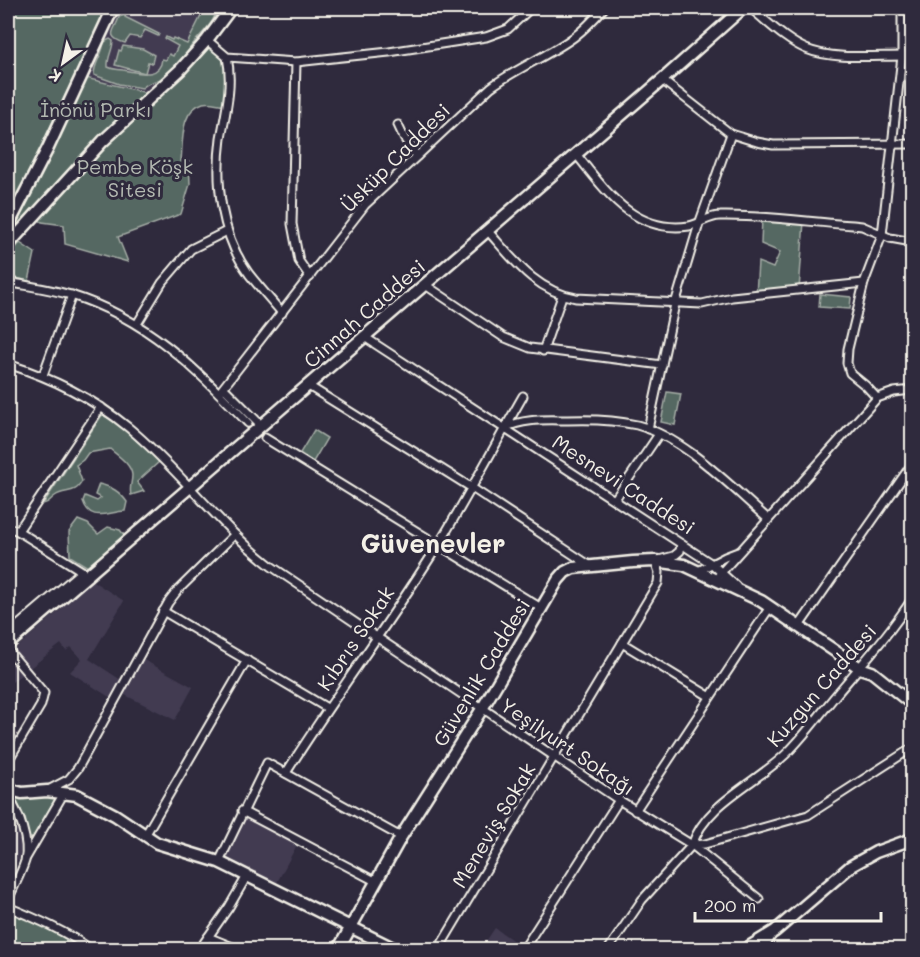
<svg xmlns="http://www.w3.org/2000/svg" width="920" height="957" viewBox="0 0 920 957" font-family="Mali,sans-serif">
  <rect width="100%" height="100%" fill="#2f2a3d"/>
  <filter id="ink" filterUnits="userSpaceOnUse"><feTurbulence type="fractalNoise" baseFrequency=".0167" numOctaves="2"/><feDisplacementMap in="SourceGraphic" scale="12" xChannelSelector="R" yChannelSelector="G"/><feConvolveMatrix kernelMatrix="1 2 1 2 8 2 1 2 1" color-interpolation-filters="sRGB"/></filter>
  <g filter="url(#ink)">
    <g fill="#423b51">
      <path d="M113,8H231L151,94L82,77Z"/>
      <path d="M88,578L124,601L89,659L121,680L111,698L70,672L82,659L71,647L66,651L61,644L8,685V655L60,610L65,601Z"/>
      <path d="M142,659L193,687L175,720L123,694Z"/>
      <path d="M8,806L15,818L21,841L19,861L8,859Z"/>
      <path d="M242,811L299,841L274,888L219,862Z"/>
      <path d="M495,928L524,948L523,950H480Z"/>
    </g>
    <g fill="#556862" stroke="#a4aca5" stroke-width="1.5">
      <path d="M8,8H107L8,215Z"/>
      <path d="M214,8L217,10C214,23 201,34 193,44C184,55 179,68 167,76C158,82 150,80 142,88L119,84L94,75C94,62 103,55 104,42L110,39L113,41C113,50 107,57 108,67C114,70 117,69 123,70C137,72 160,80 162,59L166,60L169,54L173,56L178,46L165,39L166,37L172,40L173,38L187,44L203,12H207Z"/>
      <path d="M126,14L125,17L159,34L158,36L145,30L140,38L130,36L125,43C103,36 116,30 119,17Z"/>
      <path d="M207,40L227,57V105C220,105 210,101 203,103C180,110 183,142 181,161L189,162L190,184L181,214L118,237L128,262L65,244L64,225L42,222L35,217L8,245V226L82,77L151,94Z"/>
      <path d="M123,46L143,49L154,55L152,63L148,62L145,73L115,65L119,50L121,51Z"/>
      <path d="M762,218L804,221L799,290L756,295L758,262L773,268L780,252L761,244Z"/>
      <path d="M20,243L35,253L29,281L8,276V257Z"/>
      <path d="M820,294L851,297L850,309L819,307Z"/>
      <path d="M667,392L681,394L675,425L661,422Z"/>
      <path d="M102,415L113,420L160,461L137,482L144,491L131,495C129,488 132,483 132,475C131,464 118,456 110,449L88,453L83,460L76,465L82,481C76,495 65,489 55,496C49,500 50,503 43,504Z"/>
      <path d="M314,430L327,438L313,462L300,453Z"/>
      <path d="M99,484C112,487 119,491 127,502L125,511C107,512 90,523 83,501L85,496L97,501L101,498L95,495Z"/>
      <path d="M78,520L88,524L98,534L108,527L120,530L124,535L91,569L70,556L69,532Z"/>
      <path d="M51,795L55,799L33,838H29C26,832 27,825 25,818C22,810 17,806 17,799Z"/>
      <path d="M8,909L41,924L87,949H8Z"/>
    </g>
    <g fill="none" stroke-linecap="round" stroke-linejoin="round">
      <g stroke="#f4f1e8" stroke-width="11">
        <g id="street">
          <path d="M750,8C768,22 785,40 806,49C835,61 881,55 912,56"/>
          <path d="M207,40L227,57L296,62L389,52L486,37L508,29L531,8"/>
          <path d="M227,57C233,84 226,111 221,138C215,184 221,236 249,274C260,288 271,300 282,313"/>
          <path d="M296,62L292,224L299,261L310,277"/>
          <path d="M662,80L731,134L757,142L773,145L912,144"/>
          <path d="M398,125L404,138L417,156"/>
          <path d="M576,154C606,191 634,234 689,226C700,224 709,216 720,216C764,215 809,222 853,225L862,226L890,238L912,242"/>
          <path d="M487,230C513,259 535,291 576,298L702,304L732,297L864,283"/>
          <path d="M8,282C28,286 50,289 71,295C148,319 194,367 248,423"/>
          <path d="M424,284L503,337L530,348L662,365"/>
          <path d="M137,324L162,283L191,249L227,231"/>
          <path d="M363,336L712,564L736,586"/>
          <path d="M543,351L562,296"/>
          <path d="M8,364C54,379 91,397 129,428C180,470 218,525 271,566L619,800L692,845L759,899"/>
          <path d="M43,375L72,295"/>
          <path d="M307,385L472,488L589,565"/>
          <path d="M224,388L261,425"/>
          <path d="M219,393L365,205L491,87C517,68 548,56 574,37C586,28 595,18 604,8"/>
          <path d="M877,398L866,386L850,373L847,363L848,349L864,283L882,235L902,56V8"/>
          <path d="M504,428C525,418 545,420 568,420C591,419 614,420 637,425C685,438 731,487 768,519"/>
          <path d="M648,429L675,304L699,224L731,134"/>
          <path d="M265,438L541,608"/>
          <path d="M615,499L659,434"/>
          <path d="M8,527L18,531L82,571L8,634"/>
          <path d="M18,531L101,407"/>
          <path d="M700,570L725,557L738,552"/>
          <path d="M719,575L877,398L894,392L912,390"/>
          <path d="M163,611L327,708"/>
          <path d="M799,626L912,464"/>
          <path d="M622,643L709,696"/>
          <path d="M8,761L41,705L44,693L8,650"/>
          <path d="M286,773C335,695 391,621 440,542C469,494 495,445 523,396"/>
          <path d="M48,790L69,779L78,768L168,603L178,590L234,535"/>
          <path d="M8,797C19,812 30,842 25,861C21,874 13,888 8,900"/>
          <path d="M242,811L375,881"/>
          <path d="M635,811L770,607"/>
          <path d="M146,834L247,660"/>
          <path d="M692,845L705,844L808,815L912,748"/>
          <path d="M26,858L64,793"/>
          <path d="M219,862L267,763L401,837"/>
          <path d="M8,907C37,919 65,931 92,950"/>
          <path d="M208,937L240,950"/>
          <path d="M199,950L229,907L247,876"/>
          <path d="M438,950L658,583L659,572L655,561L674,556L680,551L681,544"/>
          <path d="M523,950L619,800"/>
          <path d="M608,950L642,900L692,845C706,802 759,782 789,751C806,734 820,714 836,695C862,664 890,633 912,599"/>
          <path d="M763,950L772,935"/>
        </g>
      </g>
      <g stroke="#f4f1e8" stroke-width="15">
        <g id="secondary">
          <path d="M8,245L103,141L180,70L207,40L231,8"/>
          <path d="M8,789L22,793L47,791L77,795L115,815L157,843L219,862L397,950"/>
          <path d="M338,950L401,837L482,709L558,580L565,572L573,568L633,562L655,561L684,565L761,601L860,668L872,672L912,704"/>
          <path d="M744,950L775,931L851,866L876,852L912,839"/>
        </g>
      </g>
      <g stroke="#f4f1e8" stroke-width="15">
        <g id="primary">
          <path d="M8,226L48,148L113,8"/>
          <path d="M8,644L662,80L743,8"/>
        </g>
      </g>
      <use href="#street" stroke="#2f2a3d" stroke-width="7"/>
      <use href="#secondary" stroke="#2f2a3d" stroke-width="10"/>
      <use href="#primary" stroke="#2f2a3d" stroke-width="10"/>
    </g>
  </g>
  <g text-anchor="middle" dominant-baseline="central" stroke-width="6" stroke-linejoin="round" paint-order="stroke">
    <g font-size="20" fill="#b4bab2" stroke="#2f2a3d">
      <text x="96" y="109">İnönü Parkı</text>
      <text x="135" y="166">Pembe Köşk<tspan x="135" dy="23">Sitesi</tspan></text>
    </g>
    <g font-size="20" fill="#f4f1e8" stroke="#2f2a3d">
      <text transform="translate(395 157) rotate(-45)">Üsküp Caddesi</text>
      <text transform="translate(364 313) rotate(-41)">Cinnah Caddesi</text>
      <text transform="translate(624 484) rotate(33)">Mesnevi Caddesi</text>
      <text transform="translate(355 638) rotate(-56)">Kıbrıs Sokak</text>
      <text transform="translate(481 672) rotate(-59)">Güvenlik Caddesi</text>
      <text transform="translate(821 685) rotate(-49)">Kuzgun Caddesi</text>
      <text transform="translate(568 746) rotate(34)">Yeşilyurt Sokağı</text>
      <text transform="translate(493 825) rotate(-59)">Meneviş Sokak</text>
    </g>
    <g font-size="26" font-weight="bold" fill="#f4f1e8" stroke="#2f2a3d">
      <text x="433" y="543">Güvenevler</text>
    </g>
  </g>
  <rect width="920" height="957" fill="none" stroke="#2f2a3d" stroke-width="30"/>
  <rect x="15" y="15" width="890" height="927" fill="none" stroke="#f4f1e8" stroke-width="2" filter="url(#ink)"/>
  <g transform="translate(63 63) rotate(213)" stroke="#2f2a3d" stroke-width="4.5" paint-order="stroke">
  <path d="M0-4.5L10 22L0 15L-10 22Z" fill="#f4f1e8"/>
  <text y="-9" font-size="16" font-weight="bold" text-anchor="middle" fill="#f4f1e8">K</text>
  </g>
  <path d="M695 912v9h186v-9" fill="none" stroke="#f4f1e8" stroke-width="3"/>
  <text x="704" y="912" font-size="18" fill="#f4f1e8" stroke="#2f2a3d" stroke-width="4.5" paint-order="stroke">200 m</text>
</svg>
